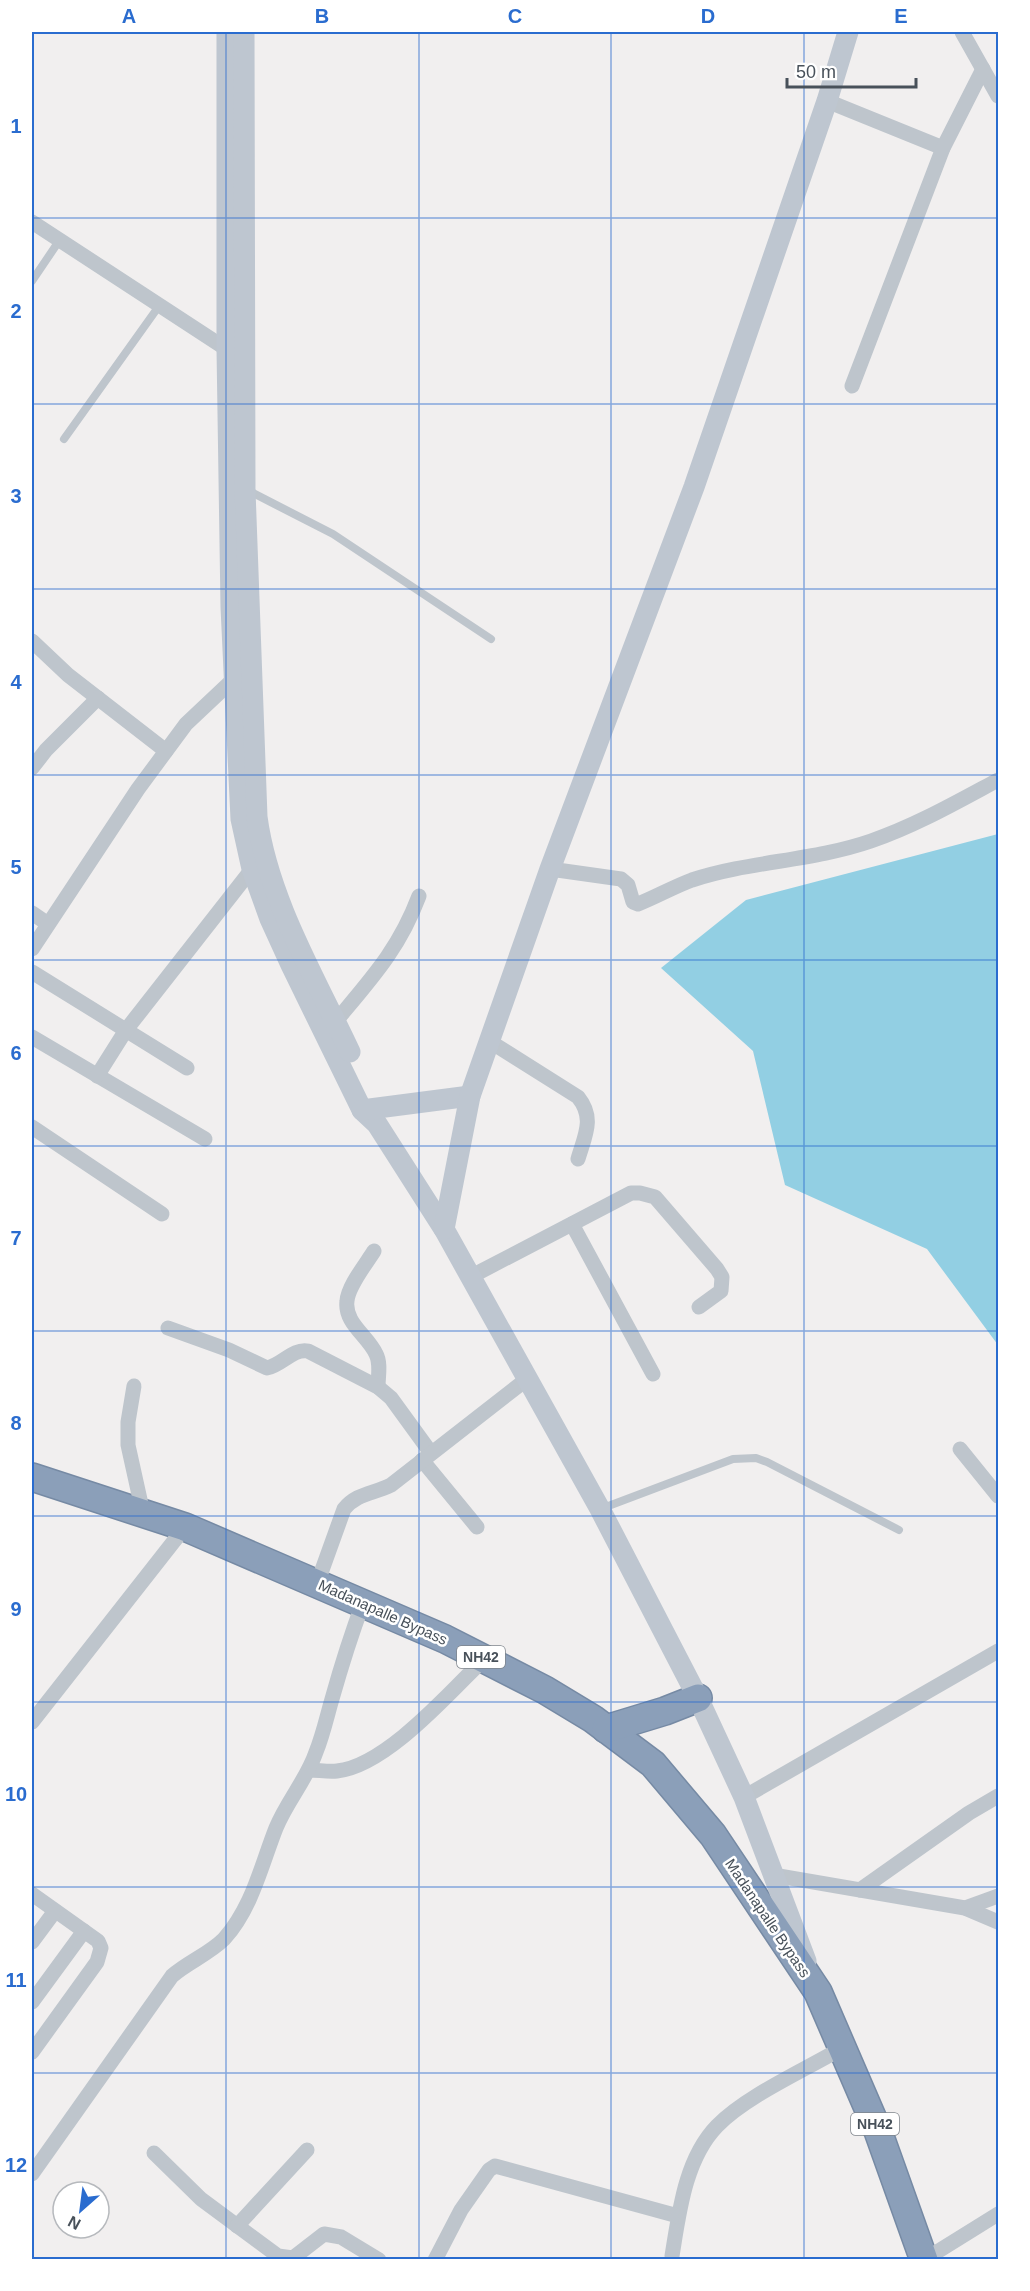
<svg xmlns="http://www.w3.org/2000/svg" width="1030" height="2291" viewBox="0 0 1030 2291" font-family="Arial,sans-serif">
  <rect width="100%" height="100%" fill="#f1efef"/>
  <path fill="#92cfe3" d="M998,834V1345L927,1249L785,1185L753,1051L661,968L746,900Z"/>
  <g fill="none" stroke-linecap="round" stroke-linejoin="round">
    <g stroke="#768aa4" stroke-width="30">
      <g id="highway">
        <path d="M32,1477L185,1527L445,1639L545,1690L593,1719L653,1764L713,1835L818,1992L878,2131L924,2260"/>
        <path d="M606,1729L665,1711L698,1698"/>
      </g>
    </g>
    <g stroke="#bec5cc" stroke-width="8">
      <path d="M32,281L59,241"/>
      <path d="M64,439L159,306"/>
      <path d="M247,490L333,534L491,639"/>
      <path d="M603,1508L733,1459L756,1458L767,1462L899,1530"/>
    </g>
    <g stroke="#bec5cc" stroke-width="15">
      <path d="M962,32L998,96"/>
      <path d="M827,101L943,148"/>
      <path d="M32,222L234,354"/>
      <path d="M852,386L943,148L983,69"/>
      <path d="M32,641L68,675L166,751"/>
      <path d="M32,768L46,750L98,698"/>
      <path d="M550,869L621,879L628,885L633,902L638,904C656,897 673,887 692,880C750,861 813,861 871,841C915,826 957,802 998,780"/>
      <path d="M32,913L48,924"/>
      <path d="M32,949L138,789L186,724L238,675"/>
      <path d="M32,972L187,1068"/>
      <path d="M336,1021C372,978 399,949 419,896"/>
      <path d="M32,1037L205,1139"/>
      <path d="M489,1041L578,1097C595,1118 585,1135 578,1159"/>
      <path d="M97,1076L126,1030L252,869"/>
      <path d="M32,1127L162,1214"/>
      <path d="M572,1224L653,1374"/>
      <path d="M374,1251C366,1264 348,1286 347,1301C344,1323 368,1336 376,1354C381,1363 378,1377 378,1387"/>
      <path d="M470,1277L631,1193H640L655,1197L717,1269L722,1277L721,1291L699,1307"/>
      <path d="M168,1328L229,1350L267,1368C282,1365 293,1348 308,1351L378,1387L391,1398L431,1453"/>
      <path d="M134,1386L128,1422V1445L143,1513"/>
      <path d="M960,1449L998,1496"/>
      <path d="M422,1460L477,1527"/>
      <path d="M317,1584L344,1509C357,1493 373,1494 391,1485L527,1379"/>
      <path d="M32,1722L185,1527"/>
      <path d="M309,1770C318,1770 328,1772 337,1771C386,1766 450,1692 484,1659"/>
      <path d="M744,1797L998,1651"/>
      <path d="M773,1875L965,1908L998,1922"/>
      <path d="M860,1890L969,1813L998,1796"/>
      <path d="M32,1894L98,1941L101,1948L97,1962L32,2052"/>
      <path d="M965,1908L998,1896"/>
      <path d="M32,1942L55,1911"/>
      <path d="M32,2002L84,1931"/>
      <path d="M154,2153L201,2199L278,2256L293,2258L324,2234L341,2237L379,2260"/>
      <path d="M32,2174L172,1976C188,1962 209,1954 224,1939C252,1908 261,1866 276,1828C287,1801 307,1779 316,1752C323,1735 327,1716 332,1699C341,1667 351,1635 363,1603"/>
      <path d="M237,2226L307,2150"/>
      <path d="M672,2256C679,2213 685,2159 717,2126C746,2096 805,2070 842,2048"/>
      <path d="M435,2260L461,2210L489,2170L495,2166L678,2216"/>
      <path d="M924,2260L998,2214"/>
    </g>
    <g stroke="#bec6d0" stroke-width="21">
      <path d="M227,32V349L231,607L241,819L252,869L270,919L291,965L362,1110L377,1124L444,1229L600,1509L698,1698L744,1797L806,1961"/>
      <path d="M244,32L245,490L257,817C268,899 315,977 350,1052"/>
      <path d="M362,1110L470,1096"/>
      <path d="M444,1229L470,1096L550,869L694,487L827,101L848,32"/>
    </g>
    <use href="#highway" stroke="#8b9fb9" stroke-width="27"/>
  </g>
  <path fill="none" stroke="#2a6ccf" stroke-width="1.5" stroke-opacity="0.55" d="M226,32V2260M419,32V2260M611,32V2260M804,32V2260M32,218H998M32,404H998M32,589H998M32,775H998M32,960H998M32,1146H998M32,1331H998M32,1516H998M32,1702H998M32,1887H998M32,2073H998"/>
  <g text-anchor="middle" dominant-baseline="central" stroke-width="5" stroke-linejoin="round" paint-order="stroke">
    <g fill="#fff" stroke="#7f858c" stroke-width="1.5">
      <rect x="457" y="1646" width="48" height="22" rx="4.5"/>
      <rect x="851" y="2113" width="48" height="22" rx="4.5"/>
    </g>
    <g font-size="14" font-weight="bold" fill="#48515a">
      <text x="481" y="1657">NH42</text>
      <text x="875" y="2124">NH42</text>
    </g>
    <g font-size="15" fill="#48515a" stroke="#fff">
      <text transform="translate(383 1612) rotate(24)">Madanapalle Bypass</text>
      <text transform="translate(768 1918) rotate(56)">Madanapalle Bypass</text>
    </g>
  </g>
  <rect width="1030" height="2291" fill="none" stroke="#ffffff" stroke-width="66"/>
  <g transform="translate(81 2210) rotate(208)"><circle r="28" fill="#ffffff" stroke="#b6b9bd" stroke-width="1.5"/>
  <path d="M0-4.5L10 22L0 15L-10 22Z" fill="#2a6ccf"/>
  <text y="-9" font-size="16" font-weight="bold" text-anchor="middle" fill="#48515a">N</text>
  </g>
  <path d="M787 78v9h129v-9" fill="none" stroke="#48515a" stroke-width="3"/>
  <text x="796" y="78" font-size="18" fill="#48515a" stroke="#ffffff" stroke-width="4.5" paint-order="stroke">50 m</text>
  <rect x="33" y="33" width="964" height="2225" fill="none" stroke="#2a6ccf" stroke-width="2"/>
  <g font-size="20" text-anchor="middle" font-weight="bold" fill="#2a6ccf">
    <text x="129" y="23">A</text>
    <text x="322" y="23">B</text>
    <text x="515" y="23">C</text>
    <text x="708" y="23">D</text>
    <text x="901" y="23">E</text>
    <text x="16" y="133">1</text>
    <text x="16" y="318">2</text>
    <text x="16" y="503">3</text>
    <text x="16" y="689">4</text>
    <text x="16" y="874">5</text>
    <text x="16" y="1060">6</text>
    <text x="16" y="1245">7</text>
    <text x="16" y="1430">8</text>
    <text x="16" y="1616">9</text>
    <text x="16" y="1801">10</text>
    <text x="16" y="1987">11</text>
    <text x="16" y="2172">12</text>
  </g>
</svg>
